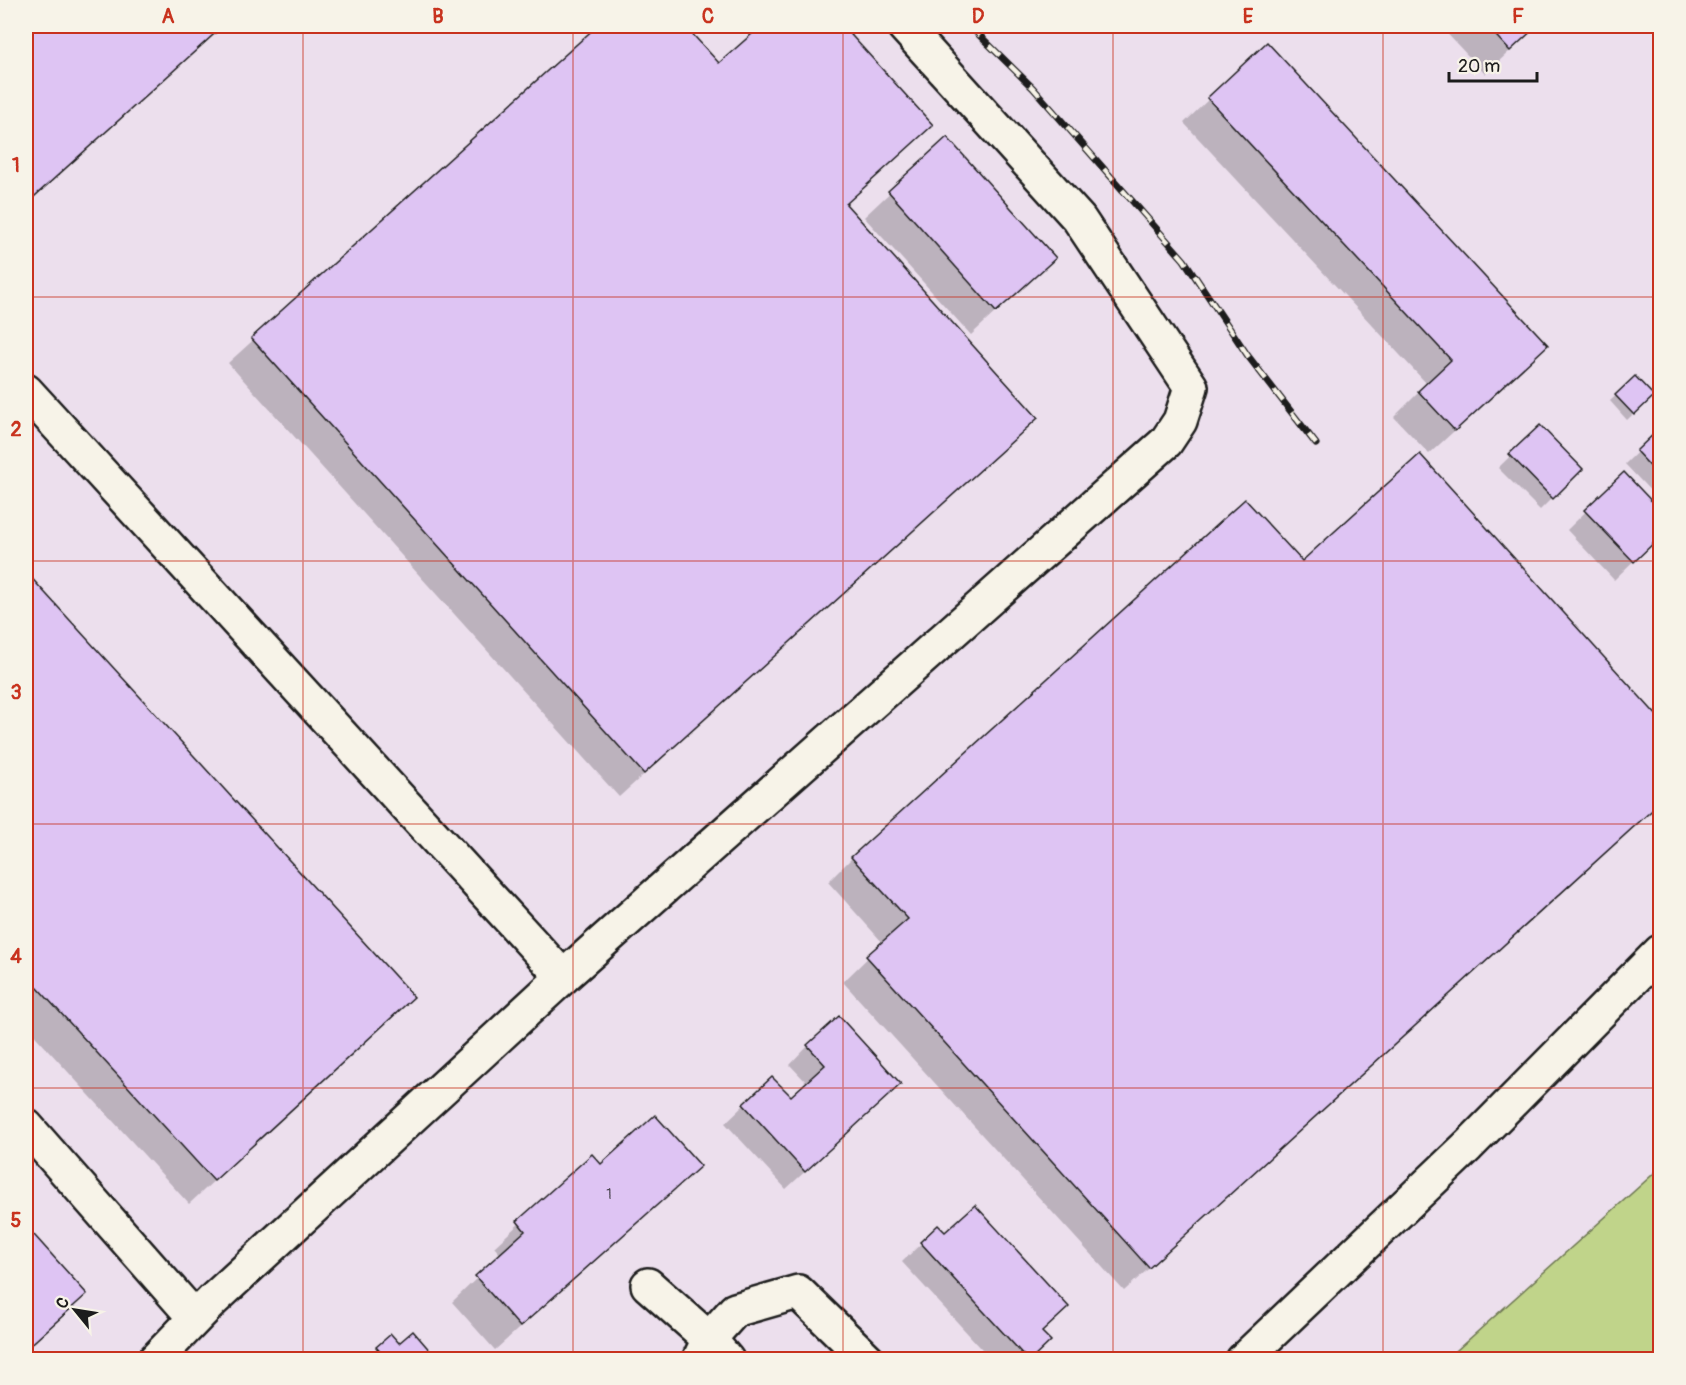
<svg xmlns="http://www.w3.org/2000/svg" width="1686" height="1385" viewBox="0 0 1686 1385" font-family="Pangolin,sans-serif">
  <rect width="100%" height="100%" fill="#f2eaea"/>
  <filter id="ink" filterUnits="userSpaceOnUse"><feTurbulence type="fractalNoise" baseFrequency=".0167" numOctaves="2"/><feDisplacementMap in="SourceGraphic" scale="12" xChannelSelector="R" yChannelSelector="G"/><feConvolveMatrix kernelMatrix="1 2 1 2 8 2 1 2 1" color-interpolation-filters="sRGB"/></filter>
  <g filter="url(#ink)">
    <rect fill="#ecdfed" x="26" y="26" width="1634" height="1333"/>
    <path fill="#c0d48a" stroke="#6e7853" stroke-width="1.5" d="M1660,1168V1359H1447Z"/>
    <g fill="#0003">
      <path d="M26,26H224L26,205Z"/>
      <path d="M599,26H683L719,65L763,26H841L931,125L845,205L1036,418L619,797L228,363Z"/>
      <path d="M1440,26H1537L1485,74Z"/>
      <path d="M1209,99L1522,369L1429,454L1394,417L1427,384L1184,123Z"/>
      <path d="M947,139L1054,258L971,335L864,217Z"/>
      <path d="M1635,378L1652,396L1627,420L1610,401Z"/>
      <path d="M1540,427L1581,469L1540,510L1498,468Z"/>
      <path d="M1660,430V501L1625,464Z"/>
      <path d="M1420,456L1660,722V804L1124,1291L843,982L883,943L828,882L852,858L1302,563Z"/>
      <path d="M1624,474L1660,513V535L1614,580L1567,530Z"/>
      <path d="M26,575L412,997L189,1204L26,1026Z"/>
      <path d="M808,1046L880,1103L786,1189L725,1123L744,1105L791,1098L807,1083L790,1065Z"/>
      <path d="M592,1156L601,1166H699L495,1350L452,1302L501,1255L494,1247Z"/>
      <path d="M938,1227L1040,1332L1030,1360H992L902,1262Z"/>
      <path d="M26,1228L84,1294L26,1350Z"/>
      <path d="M399,1345L436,1360H365L377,1348Z"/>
    </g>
    <g fill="#dec4f3" stroke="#1c1c1c" stroke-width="1.5">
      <path d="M26,26H223L26,204Z"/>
      <path d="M597,26H685L719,63L761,26H843L933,125L846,204L1038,418L644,774L251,338Z"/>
      <path d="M1487,26H1537L1510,51Z"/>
      <path d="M1267,42L1548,345L1455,431L1418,391L1451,360L1207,98Z"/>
      <path d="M947,137L1056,258L996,312L888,191Z"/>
      <path d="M1635,376L1654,396L1634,415L1615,395Z"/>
      <path d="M1540,425L1583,469L1553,499L1509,454Z"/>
      <path d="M1660,428V477L1636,451Z"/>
      <path d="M1420,454L1660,719V803L1149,1268L866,956L908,919L851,857L1245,499L1302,561Z"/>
      <path d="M1624,472L1660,510V537L1634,562L1584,510Z"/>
      <path d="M26,572L414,997L214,1181L26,975Z"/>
      <path d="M839,1016L901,1084L805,1172L743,1104L772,1077L791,1096L825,1065L807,1045Z"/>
      <path d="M655,1115L701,1166L520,1327L475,1276L525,1231L517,1221L592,1154L601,1164Z"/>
      <path d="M975,1205L1069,1307L1042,1332L1051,1341L1031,1360H1028L920,1242L938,1225L945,1232Z"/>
      <path d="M26,1226L87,1294L26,1349Z"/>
      <path d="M413,1331L438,1360H381L384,1356L376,1347L391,1334L399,1343Z"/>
    </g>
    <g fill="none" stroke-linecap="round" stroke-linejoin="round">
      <g stroke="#1c1c1c" stroke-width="38">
        <g id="minor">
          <path d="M26,391L563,977L213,1300L155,1360"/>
          <path d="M563,977L1166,442L1180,421L1191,387L1079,219L904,26"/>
          <path d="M26,1126L195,1318"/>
          <path d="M648,1285L709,1339L727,1360"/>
          <path d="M699,1360L709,1339L735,1310L798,1292L868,1360"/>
          <path d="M1243,1360L1468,1146L1660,952"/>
        </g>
      </g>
      <use href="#minor" stroke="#f7f3e8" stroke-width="33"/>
      <g stroke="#1c1c1c" stroke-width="7">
        <path id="rail" d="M970,26L1033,88L1184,260L1248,356L1316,444"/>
      </g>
      <use href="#rail" stroke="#f7f3e8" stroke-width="4.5" stroke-dasharray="14" stroke-linecap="butt"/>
    </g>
  </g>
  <path fill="none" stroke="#c8321e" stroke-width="1.5" stroke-opacity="0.55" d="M303,26V1360M573,26V1360M843,26V1360M1113,26V1360M1383,26V1360M26,297H1660M26,561H1660M26,824H1660M26,1088H1660"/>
  <g text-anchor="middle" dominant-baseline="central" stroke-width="4.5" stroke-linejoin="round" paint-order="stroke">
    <g font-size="14" fill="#4c4652">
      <text x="609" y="1194">1</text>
    </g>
  </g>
  <rect width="1686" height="1385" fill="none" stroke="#f7f3e8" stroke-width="66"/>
  <g transform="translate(75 1310) rotate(300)" stroke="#f7f3e8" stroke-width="4.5" paint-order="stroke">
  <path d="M0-4.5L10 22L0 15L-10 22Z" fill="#1c1c1c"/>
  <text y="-9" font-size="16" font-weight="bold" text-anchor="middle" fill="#1c1c1c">С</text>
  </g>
  <path d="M1449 72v9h88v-9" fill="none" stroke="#1c1c1c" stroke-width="3"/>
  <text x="1458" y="72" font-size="18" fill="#1c1c1c" stroke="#f7f3e8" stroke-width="4.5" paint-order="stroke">20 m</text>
  <rect x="33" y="33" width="1620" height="1319" fill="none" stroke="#c8321e" stroke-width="2"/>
  <g font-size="20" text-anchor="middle" font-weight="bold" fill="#c8321e">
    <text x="168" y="23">A</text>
    <text x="438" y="23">B</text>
    <text x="708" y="23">C</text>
    <text x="978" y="23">D</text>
    <text x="1248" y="23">E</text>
    <text x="1518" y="23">F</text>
    <text x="16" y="172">1</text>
    <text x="16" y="436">2</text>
    <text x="16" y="699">3</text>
    <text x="16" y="963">4</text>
    <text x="16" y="1227">5</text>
  </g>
</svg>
